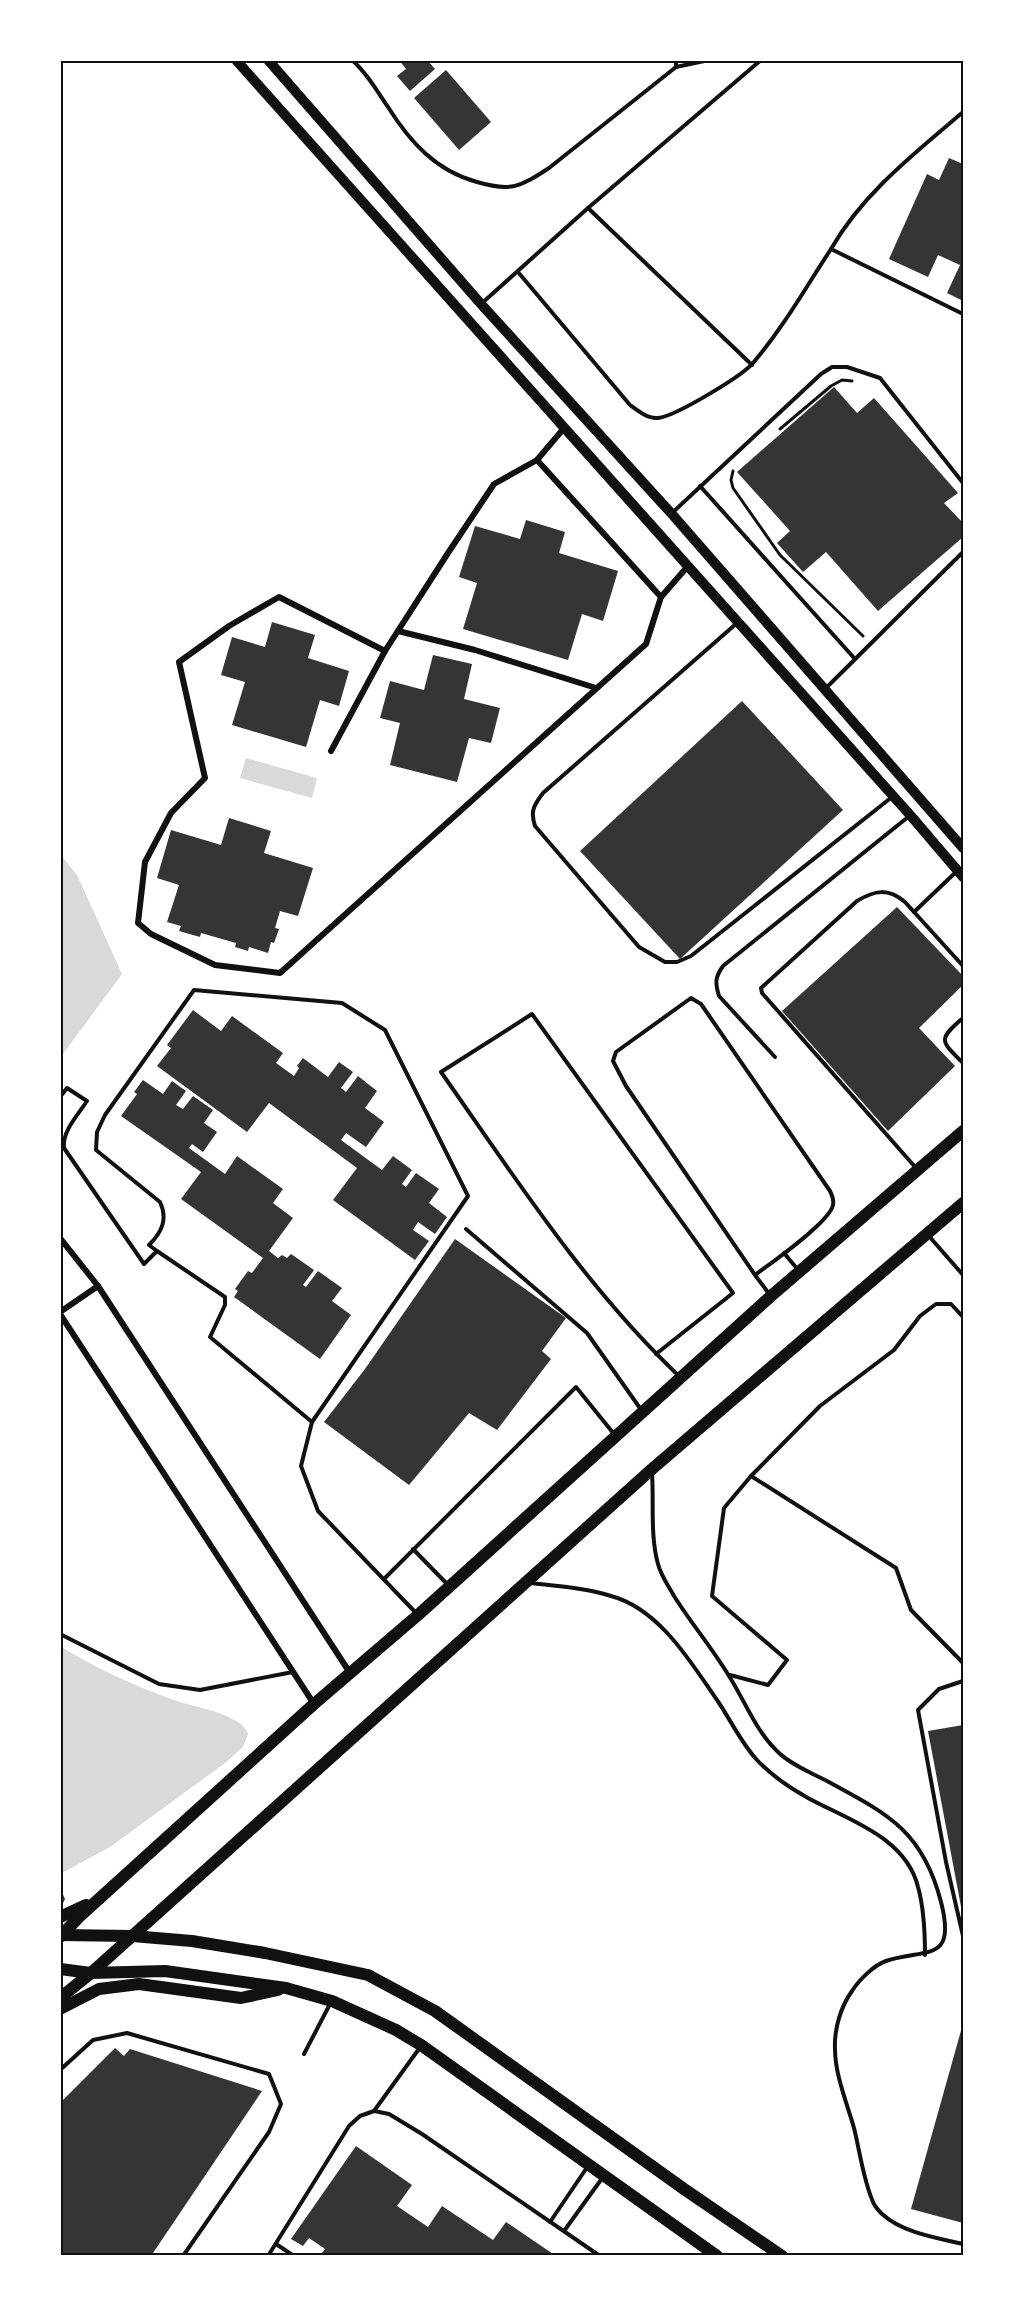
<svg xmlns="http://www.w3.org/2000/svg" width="1023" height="2316" viewBox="0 0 1023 2316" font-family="'Fira Sans',sans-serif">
  <rect width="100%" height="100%" fill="#fff"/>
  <g fill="#d9d9d9">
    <path d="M246,758L317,778L312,798L240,778Z"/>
    <path d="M60,854L77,875L122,974L60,1058Z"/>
    <path d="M60,1646C95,1668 135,1686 174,1700C194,1707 218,1710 236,1721C242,1724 245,1728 248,1734L243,1747L225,1763L110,1847L60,1874Z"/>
  </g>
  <g fill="#353535">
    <path d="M399,60H427L435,69L410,91L397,76L406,69Z"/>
    <path d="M446,70L491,122L459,150L414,98Z"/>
    <path d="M949,158L963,164V301L947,293L960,265L938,255L928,277L889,259L927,174L939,180Z"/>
    <path d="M834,387L857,413L874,398L958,493L944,503L963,523V537L878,611L826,552L803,572L777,543L790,531L737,472Z"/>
    <path d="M526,520L565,532L559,553L618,571L603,621L582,614L568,660L463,629L477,583L459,577L475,526L520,539Z"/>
    <path d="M272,622L315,635L308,658L349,671L339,706L320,700L306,747L232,725L245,682L221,675L232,637L265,647Z"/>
    <path d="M433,655L472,664L464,699L500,708L491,743L469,738L457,782L390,765L400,723L380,718L390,681L424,690Z"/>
    <path d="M742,701L843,810L680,959L580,851Z"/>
    <path d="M229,818L271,831L264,853L313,868L298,916L280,911L275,928L279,929L274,943L271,942L268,953L249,947L248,951L235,947L236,943L201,933L200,937L179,931L181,926L167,922L179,885L157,878L171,830L221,845Z"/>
    <path d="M897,907L963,976V985L919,1028L955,1066L888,1131L782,1011Z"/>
    <path d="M193,1010L221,1031L232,1016L283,1053L276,1063L294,1076L299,1068L297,1066L303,1058L328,1077L339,1062L353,1072L341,1088L346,1092L358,1076L377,1091L365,1108L384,1122L366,1147L346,1133L341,1140L382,1170L393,1156L412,1170L402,1184L406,1187L416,1173L439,1189L429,1203L447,1217L435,1234L418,1222L413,1230L429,1241L415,1260L333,1200L357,1168L269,1103L247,1132L157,1066L171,1048L167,1045Z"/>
    <path d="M143,1080L163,1094L172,1081L186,1091L176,1105L183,1109L193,1096L213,1110L204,1123L217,1132L203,1152L192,1144L189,1148L225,1174L237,1156L283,1189L273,1203L293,1218L269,1251L278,1258L282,1255L287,1258L291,1254L314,1270L303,1285L306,1287L318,1271L342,1288L332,1301L351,1315L320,1359L234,1297L238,1291L235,1289L248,1271L252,1273L263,1258L181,1199L201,1172L121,1116L137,1094L134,1092Z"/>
    <path d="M455,1239L566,1318L542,1351L551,1359L497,1430L469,1413L409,1485L324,1422L365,1369Z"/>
    <path d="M963,1725V1912H962L928,1731Z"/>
    <path d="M60,1888L65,1899L60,1909Z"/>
    <path d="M962,2027H963V2223L911,2209Z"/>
    <path d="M115,2048L124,2056L130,2049L262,2091L151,2256H60V2103Z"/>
    <path d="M356,2146L412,2185L397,2206L428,2227L442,2206L493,2240L506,2222L556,2256H326L322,2253L325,2249L309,2238L303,2246L291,2239Z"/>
  </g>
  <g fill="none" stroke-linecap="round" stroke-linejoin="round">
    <g stroke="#111" stroke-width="3">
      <path d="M780,429L831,386L842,380L852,381"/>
      <path d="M733,471L731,480L733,488L780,555L863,636"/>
    </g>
    <g stroke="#111" stroke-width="4">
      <path d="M352,60C367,73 377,91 388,107C410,142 436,171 477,182C511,192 520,187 549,168L676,67L709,60"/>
      <path d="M676,60V67"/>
      <path d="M963,112C915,153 863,193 831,249L963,314"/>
      <path d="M588,208L752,365"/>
      <path d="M518,272L630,405C638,411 648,419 658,418C676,416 742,376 753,363C783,328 806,287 831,249"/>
      <path d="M481,304L588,208L761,60"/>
      <path d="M700,486L855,659"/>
      <path d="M672,513L821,374L832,367H847L880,378L963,483"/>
      <path d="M737,623L543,793C534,805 530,811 535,826L639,947L665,962H677L691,956L892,797"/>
      <path d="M825,689L963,552"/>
      <path d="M914,912L957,871"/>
      <path d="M963,1018C937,1040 941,1041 963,1063"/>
      <path d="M775,1057L719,996C715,983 715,977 723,966L908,817"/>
      <path d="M60,1097L67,1088L87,1101C78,1115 62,1131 64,1148L144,1264L157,1251L225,1297V1305L210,1337L312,1422L468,1196L385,1030L342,1003L194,990L105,1115L97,1132L96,1150L160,1202C168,1219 162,1232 149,1245L157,1251"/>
      <path d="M916,1168L777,1010L762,993L761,988L857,901C875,890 888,888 905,902L963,966"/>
      <path d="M466,1229L587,1333L642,1411"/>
      <path d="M928,1235L963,1275"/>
      <path d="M784,1253L799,1271"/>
      <path d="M755,1275L626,1086L613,1061L616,1052L691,998L701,1004L830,1191C832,1195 834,1200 833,1205C830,1222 771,1263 755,1275L770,1295"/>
      <path d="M656,1354L733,1293L532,1014L441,1072C514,1176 586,1288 679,1376"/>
      <path d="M312,1422L301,1466L318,1511L417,1614"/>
      <path d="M652,1473C654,1502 650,1536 658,1564C661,1576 668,1585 674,1596C691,1623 712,1648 729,1676C745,1701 756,1732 779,1753C792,1765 811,1773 827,1781C888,1814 923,1831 941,1902C957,1964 925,1948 886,1961C874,1965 859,1980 852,1991C841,2006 834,2029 835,2049C835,2075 847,2103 854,2128C860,2152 863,2179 873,2202C875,2207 879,2211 882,2214C903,2233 937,2238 963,2244"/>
      <path d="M751,1476L896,1568L911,1610L963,1663"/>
      <path d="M413,1549L448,1585"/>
      <path d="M384,1579L576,1387L614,1434"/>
      <path d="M530,1583C557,1586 585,1588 611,1596C660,1609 692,1664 719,1703C731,1721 742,1744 757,1760C771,1775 790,1788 808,1798C848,1820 906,1837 918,1887C924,1908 925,1932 925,1955"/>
      <path d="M60,1634L159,1684L200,1690L293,1672"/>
      <path d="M730,1675L768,1685L787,1660L712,1596L724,1508L751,1476L820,1406L894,1350L920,1316L936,1304H951L963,1317"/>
      <path d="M963,1681L939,1689L918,1710L946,1862L963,1936"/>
      <path d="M304,2054L330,2004"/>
      <path d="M60,2070L93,2040L127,2033L269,2074L281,2104L269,2132L183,2256"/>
      <path d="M374,2111L421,2046"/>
      <path d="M550,2222L588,2166"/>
      <path d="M564,2231L603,2177"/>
      <path d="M276,2244L294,2256"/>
      <path d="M268,2256L349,2126L360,2116L374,2111L389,2114L422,2134L600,2256"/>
    </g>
    <g stroke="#111" stroke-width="6">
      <path d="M565,427L537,460L494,484L448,553L385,651L279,597L229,626L179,662L205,778L171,813L145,862L138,923L151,934L215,965L280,973L646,644L661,597L688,566"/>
      <path d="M537,460L661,597"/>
      <path d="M398,631L475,650L596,688"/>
      <path d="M331,751L385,651"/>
      <path d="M60,1238L98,1286L350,1673"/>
      <path d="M60,1312L98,1286"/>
      <path d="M60,1314L314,1704"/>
    </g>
    <g stroke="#111" stroke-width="10">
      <path d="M236,60L911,816L963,877"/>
      <path d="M268,60L481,304L671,513L963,848"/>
    </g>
    <g stroke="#111" stroke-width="12">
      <path d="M60,1917L86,1905"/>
      <path d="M60,1935L132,1936L192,1941L265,1953L368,1975L435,2011L684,2189L782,2256"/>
      <path d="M60,1937L79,1917L314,1704L418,1615L771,1296L963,1131"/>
      <path d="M60,1969L91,1973L165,1971L286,1988L332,2001L396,2030L421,2045L717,2256"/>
      <path d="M60,1998L91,1973L652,1469L963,1203"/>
      <path d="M60,2009L99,1989L139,1984L241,1998L278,1990"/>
    </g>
  </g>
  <rect width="1023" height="2316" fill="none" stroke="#ffffff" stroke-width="123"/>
  <rect x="62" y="62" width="900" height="2192" fill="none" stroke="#111" stroke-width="2"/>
</svg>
